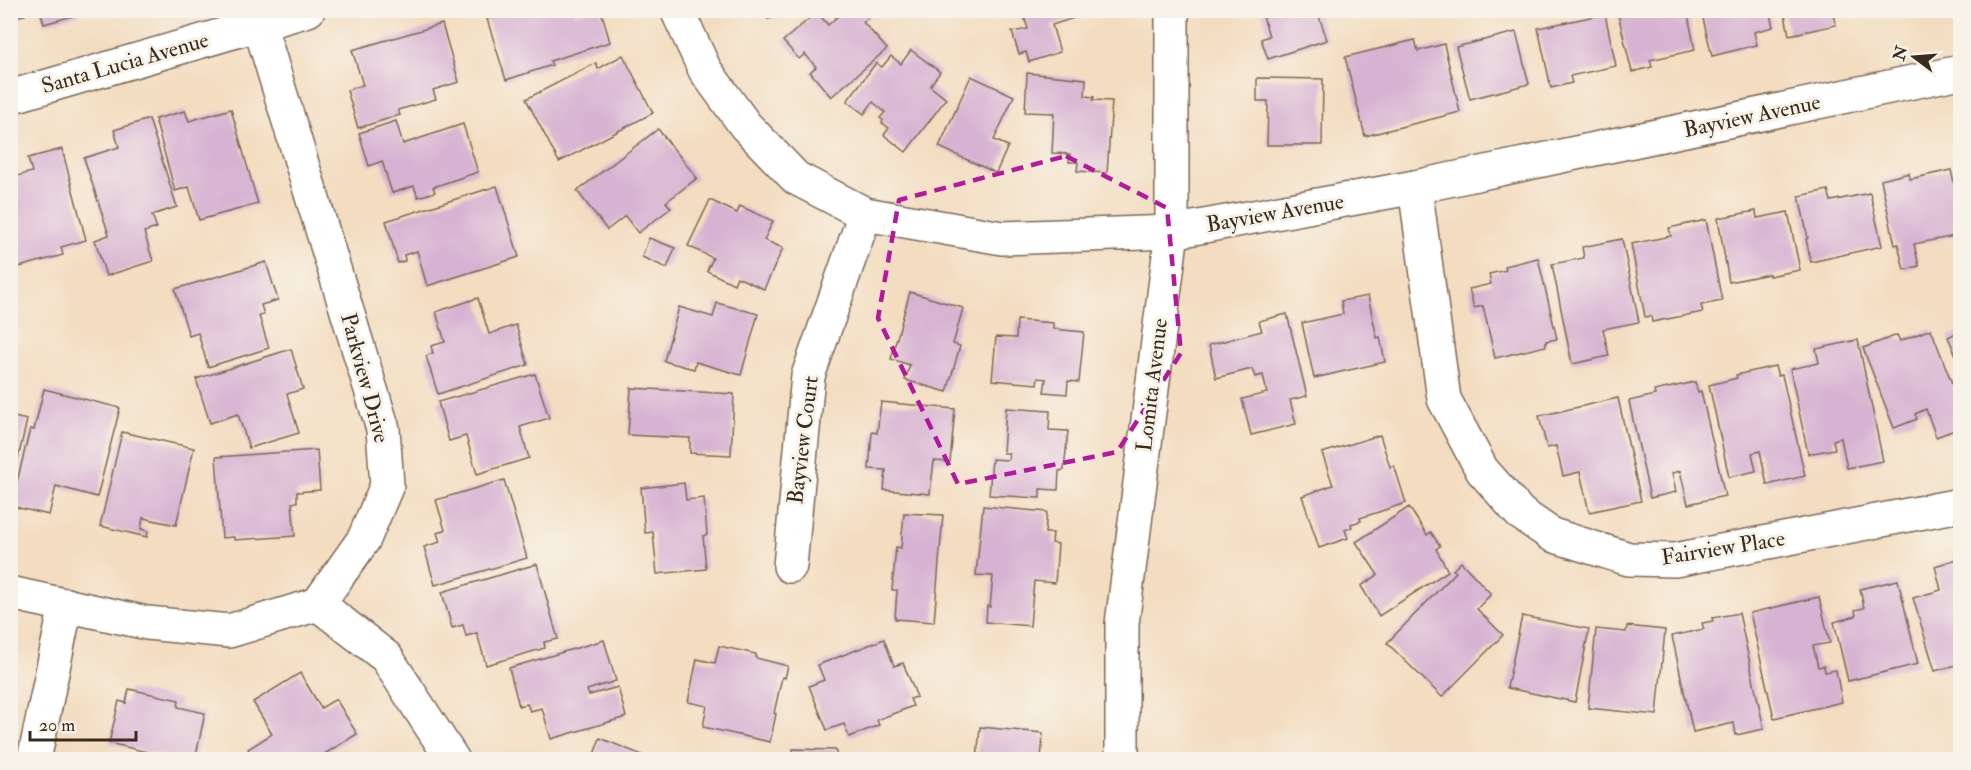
<svg xmlns="http://www.w3.org/2000/svg" width="1971" height="770" viewBox="0 0 1971 770" font-family="'IM FELL Double Pica',serif">
  <rect width="100%" height="100%" fill="#f7f3e8"/>
  <filter id="ink" filterUnits="userSpaceOnUse"><feTurbulence type="fractalNoise" baseFrequency=".0167" numOctaves="2"/><feDisplacementMap in="SourceGraphic" scale="12" xChannelSelector="R" yChannelSelector="G"/><feConvolveMatrix kernelMatrix="1 2 1 2 8 2 1 2 1" color-interpolation-filters="sRGB"/></filter>
  <filter id="wash" filterUnits="userSpaceOnUse"><feTurbulence type="fractalNoise" baseFrequency=".008" numOctaves="4" result="noise"/><feDisplacementMap in="SourceGraphic" scale="24" xChannelSelector="R" yChannelSelector="G"/><feGaussianBlur stdDeviation="1.35" result="paint"/><feColorMatrix in="noise" values="0 0 0 0 0 0 0 0 0 0 0 0 0 0 0 0 0 1.4 0 .05"/><feComposite in="paint" operator="in"/></filter>
  <g filter="url(#wash)">
    <rect width="100%" height="100%" fill="#f3dcbf"/>
    <g id="blocks">
      <g fill="#d7b2d2">
        <path d="M10,10H24L25,15L10,18Z"/>
        <path d="M40,10H79L80,14L44,24Z"/>
        <path d="M515,10H575L576,14L589,10H601L610,42L550,61L552,65L506,80L487,19Z"/>
        <path d="M765,10H793V11L768,19Z"/>
        <path d="M845,10H871L873,14L863,22L887,49L831,97L810,72L816,67L805,54L799,59L783,41L817,12L828,25Z"/>
        <path d="M1022,10H1085L1086,14L1052,25L1060,52L1029,62L1026,52L1019,54L1012,32L1028,29Z"/>
        <path d="M1264,10H1317L1327,40L1268,59L1261,39L1269,36L1262,13L1265,12Z"/>
        <path d="M1617,10H1687L1695,50L1650,60L1652,67L1632,72Z"/>
        <path d="M1701,10H1769L1773,27L1754,32L1757,45L1712,56Z"/>
        <path d="M1784,10H1849V11L1833,15L1836,25L1789,35Z"/>
        <path d="M1870,10H1899V11L1872,17Z"/>
        <path d="M1605,14L1616,66L1570,76L1572,83L1551,88L1538,28Z"/>
        <path d="M442,24L459,82L433,90L436,99L398,110L400,115L358,128L347,90L363,85L352,50Z"/>
        <path d="M1516,32L1529,84L1470,99L1456,47Z"/>
        <path d="M1415,40L1418,51L1444,44L1460,112L1365,136L1345,57Z"/>
        <path d="M911,50L940,72L930,86L946,99L906,152L884,135L889,128L882,123L883,120L880,118L885,112L873,102L864,114L847,101L876,63L882,67L891,56L901,64Z"/>
        <path d="M623,55L653,113L559,162L526,99L596,63L598,69Z"/>
        <path d="M1027,73L1086,79L1085,96L1094,97L1093,100L1112,101L1107,173L1077,171L1078,162H1069L1070,154L1052,153L1054,113L1025,112Z"/>
        <path d="M971,76L1014,96L994,140L1008,146L996,173L939,147Z"/>
        <path d="M1257,78L1323,79L1322,145H1267L1268,101H1257Z"/>
        <path d="M231,109L258,204L199,220L189,187L175,191L155,119L185,111L189,121Z"/>
        <path d="M149,119L177,207L152,215L157,228L144,232L153,261L106,276L95,240L109,235L84,158L119,147L114,130Z"/>
        <path d="M396,121L403,144L463,124L478,172L433,187L435,192L418,197L414,186L392,193L382,161L369,166L359,133Z"/>
        <path d="M658,129L697,178L666,202L671,208L638,233L625,216L607,230L577,191Z"/>
        <path d="M62,149L86,240L61,247L63,255L19,267L10,235V178L32,172L28,158Z"/>
        <path d="M1951,170L1960,209V235L1914,244L1919,266L1904,270L1898,244L1895,245L1881,180L1909,173L1910,179Z"/>
        <path d="M497,186L519,257L427,286L417,251L404,255L405,261L398,263L386,221Z"/>
        <path d="M1828,190L1831,201L1870,193L1882,246L1811,262L1806,239L1808,238L1799,196Z"/>
        <path d="M710,200L737,213L740,206L773,221L764,240L783,248L764,289L737,277L734,284L707,271L713,258L688,246Z"/>
        <path d="M1756,211L1757,218L1788,212L1800,270L1769,276V274L1729,282L1718,218Z"/>
        <path d="M1706,220L1722,301L1701,305L1703,312L1652,322L1651,316L1645,317L1631,244L1671,236L1669,228Z"/>
        <path d="M649,238L675,248L667,268L642,257Z"/>
        <path d="M1622,239L1639,322L1603,329L1609,356L1572,364L1552,264L1584,258L1582,247Z"/>
        <path d="M1538,258L1557,339L1546,341V346L1495,358L1483,306L1474,308L1469,289L1491,284L1489,274L1506,270L1505,266Z"/>
        <path d="M266,262L278,300L261,305L264,315L259,316L269,348L208,367L198,333L189,336L175,289Z"/>
        <path d="M910,292L963,308L953,344L960,346L947,392L905,380L910,365L891,359Z"/>
        <path d="M1368,296L1377,338L1380,337L1385,362L1314,378L1302,323L1343,314L1341,301Z"/>
        <path d="M478,298L489,334L516,325L528,365L438,394L426,356L433,353L431,346L445,342L436,312Z"/>
        <path d="M717,303L758,314L741,375L696,362L694,369L664,361L679,307L713,317Z"/>
        <path d="M1287,314L1307,396L1290,400L1296,424L1251,435L1242,399L1267,393L1263,375L1255,377L1252,369L1216,378L1209,345L1262,331L1259,321Z"/>
        <path d="M1017,320L1053,323V329L1084,332L1079,382L1068,381L1067,394L1044,392L1046,379L1038,378L1037,384L992,380L996,337L1016,338Z"/>
        <path d="M1931,329L1960,404V428L1936,437L1926,409L1915,414L1917,419L1894,428L1863,348L1897,335L1900,341Z"/>
        <path d="M1960,331V364L1948,337Z"/>
        <path d="M1858,340L1883,461L1847,468L1841,438L1833,440L1835,449L1808,454L1790,369L1819,363L1816,349Z"/>
        <path d="M291,349L303,389L287,394L299,433L249,448L238,414L210,423L196,379Z"/>
        <path d="M1775,366L1778,376L1782,375L1805,476L1767,485L1760,451L1752,453L1756,471L1729,477L1709,385L1737,378L1736,375Z"/>
        <path d="M535,374L549,418L520,427L529,458L477,474L466,436L449,441L438,402Z"/>
        <path d="M1695,382L1698,392L1701,391L1725,496L1688,504L1680,471L1672,473L1676,492L1650,498L1629,401L1655,395L1654,391Z"/>
        <path d="M631,388L734,394L731,455L690,453V438L628,435Z"/>
        <path d="M44,389L120,408L97,497L56,486L49,515L11,506L30,429L34,430Z"/>
        <path d="M1618,398L1641,501L1589,512L1580,472L1563,476L1556,446L1547,448L1539,416Z"/>
        <path d="M881,402L955,409L950,462L934,461L930,494L884,490L886,470L869,469L872,432L877,433Z"/>
        <path d="M1006,408L1050,411L1049,430L1068,431L1064,470L1059,471L1058,490L1040,489V498L989,495L992,459L1008,460L1009,453H1003Z"/>
        <path d="M10,416L27,420L11,489H10Z"/>
        <path d="M122,432L194,448L176,525L143,518L141,529L148,531L147,537L100,526Z"/>
        <path d="M1380,435L1390,467L1394,465L1406,503L1360,518L1361,521L1351,524L1352,527L1345,530L1348,538L1319,548L1302,496L1333,485L1322,453Z"/>
        <path d="M317,450L320,490L297,492V502L292,503L295,536L234,540V537L222,538L216,457Z"/>
        <path d="M504,480L527,558L435,585L424,547L440,542L437,533L445,530L436,500Z"/>
        <path d="M684,483L686,500L704,498L707,535L703,536L706,569L657,574L653,532L645,533L641,488Z"/>
        <path d="M983,506L1047,512L1045,533H1053L1052,543L1058,544L1055,583L1034,581L1030,626L986,622L987,606L990,607L993,576L976,575Z"/>
        <path d="M1409,507L1427,535L1431,532L1440,546L1436,549L1448,571L1379,616L1361,586L1378,575L1356,542Z"/>
        <path d="M904,513L943,515L934,622L895,619L897,590H892L896,547L901,548Z"/>
        <path d="M1960,558V664L1935,671L1913,598L1941,590L1935,566Z"/>
        <path d="M1461,562L1491,594L1477,609L1503,635L1442,697L1387,643L1456,572L1453,570Z"/>
        <path d="M537,564L558,639L544,642L545,648L486,665L477,633L466,636L463,625L452,628L442,592Z"/>
        <path d="M1898,580L1918,664L1848,681L1834,622L1856,616L1855,610L1864,608L1860,589Z"/>
        <path d="M1819,597L1830,643L1813,646L1818,667L1824,666L1825,672L1836,670L1842,702L1774,718L1750,613Z"/>
        <path d="M1739,613L1764,729L1736,735L1734,723L1693,732L1672,636L1704,629L1702,623L1713,621L1712,618Z"/>
        <path d="M1522,616L1589,629L1575,702L1507,688Z"/>
        <path d="M1627,626L1665,630L1657,715L1588,708L1596,629L1626,632Z"/>
        <path d="M884,639L894,666L903,663L917,697L910,699L913,706L877,720L879,725L849,737L844,724L827,730L809,686L824,680L818,665Z"/>
        <path d="M604,640L616,681L587,690L589,695L618,687L626,717L551,739L542,708L530,711L527,704L519,706L509,668Z"/>
        <path d="M719,646L756,654V658L788,666L785,678L782,677L774,713L776,714L770,742L703,727L707,706L688,702L697,659L715,663Z"/>
        <path d="M300,673L321,708L336,699L357,734L315,760H254L248,749L272,734L253,702Z"/>
        <path d="M129,689L179,700L178,707L205,713L195,760H180L109,743L119,701L126,703Z"/>
        <path d="M980,727L1043,733L1041,760H977Z"/>
        <path d="M600,738L652,759V760H592Z"/>
        <path d="M793,749L836,750V760H793Z"/>
      </g>
    </g>
  </g>
  <g filter="url(#ink)">
    <use href="#blocks" fill-opacity="0" stroke="#7b6856" stroke-width="1.5"/>
    <g fill="none" stroke-linecap="round" stroke-linejoin="round">
      <g stroke="#7b6856" stroke-width="36">
        <g id="street">
          <path d="M677,10L705,70L745,125L796,178L865,214L1002,238L1172,232L1415,187L1960,72"/>
          <path d="M10,97L308,10"/>
          <path d="M1415,187L1444,399L1482,470L1520,513L1552,535L1629,559L1675,560L1960,505"/>
          <path d="M790,566L808,376L865,214"/>
          <path d="M10,593L147,623L229,631L318,604L364,539L387,485L383,429L255,10"/>
          <path d="M318,604L386,657L453,760"/>
          <path d="M34,760L66,605"/>
          <path d="M1122,760V624L1172,232V10"/>
        </g>
      </g>
      <use href="#street" stroke="#fff" stroke-width="33"/>
    </g>
  </g>
  <path fill="none" stroke="#b5179e" stroke-width="4.5" stroke-dasharray="12 8" stroke-linejoin="round" d="M1066,156L1167,208L1181,353L1117,452L958,484L878,318L899,200Z"/>
  <g text-anchor="middle" dominant-baseline="central" stroke-width="6" stroke-linejoin="round" paint-order="stroke">
    <g font-size="22" fill="#3b2a1e" stroke="#f7f3e8">
      <text transform="translate(125 63) rotate(-16)">Santa Lucia Avenue</text>
      <text transform="translate(1752 116) rotate(-12)">Bayview Avenue</text>
      <text transform="translate(1275 213) rotate(-10)">Bayview Avenue</text>
      <text transform="translate(365 378) rotate(75)">Parkview Drive</text>
      <text transform="translate(1152 385) rotate(-83)">Lomita Avenue</text>
      <text transform="translate(803 440) rotate(-83)">Bayview Court</text>
      <text transform="translate(1723 548) rotate(-9)">Fairview Place</text>
    </g>
  </g>
  <rect width="1971" height="770" fill="none" stroke="#f7f3e8" stroke-width="36"/>
  <g transform="translate(1914 57) rotate(286)" stroke="#f7f3e8" stroke-width="4.5" paint-order="stroke">
  <path d="M0-4.5L10 22L0 15L-10 22Z" fill="#3b2a1e"/>
  <text y="-9" font-size="16" font-weight="bold" text-anchor="middle" fill="#3b2a1e">N</text>
  </g>
  <path d="M30 731v9h106v-9" fill="none" stroke="#3b2a1e" stroke-width="3"/>
  <text x="39" y="731" font-size="18" fill="#3b2a1e" stroke="#f7f3e8" stroke-width="4.5" paint-order="stroke">20 m</text>
</svg>
